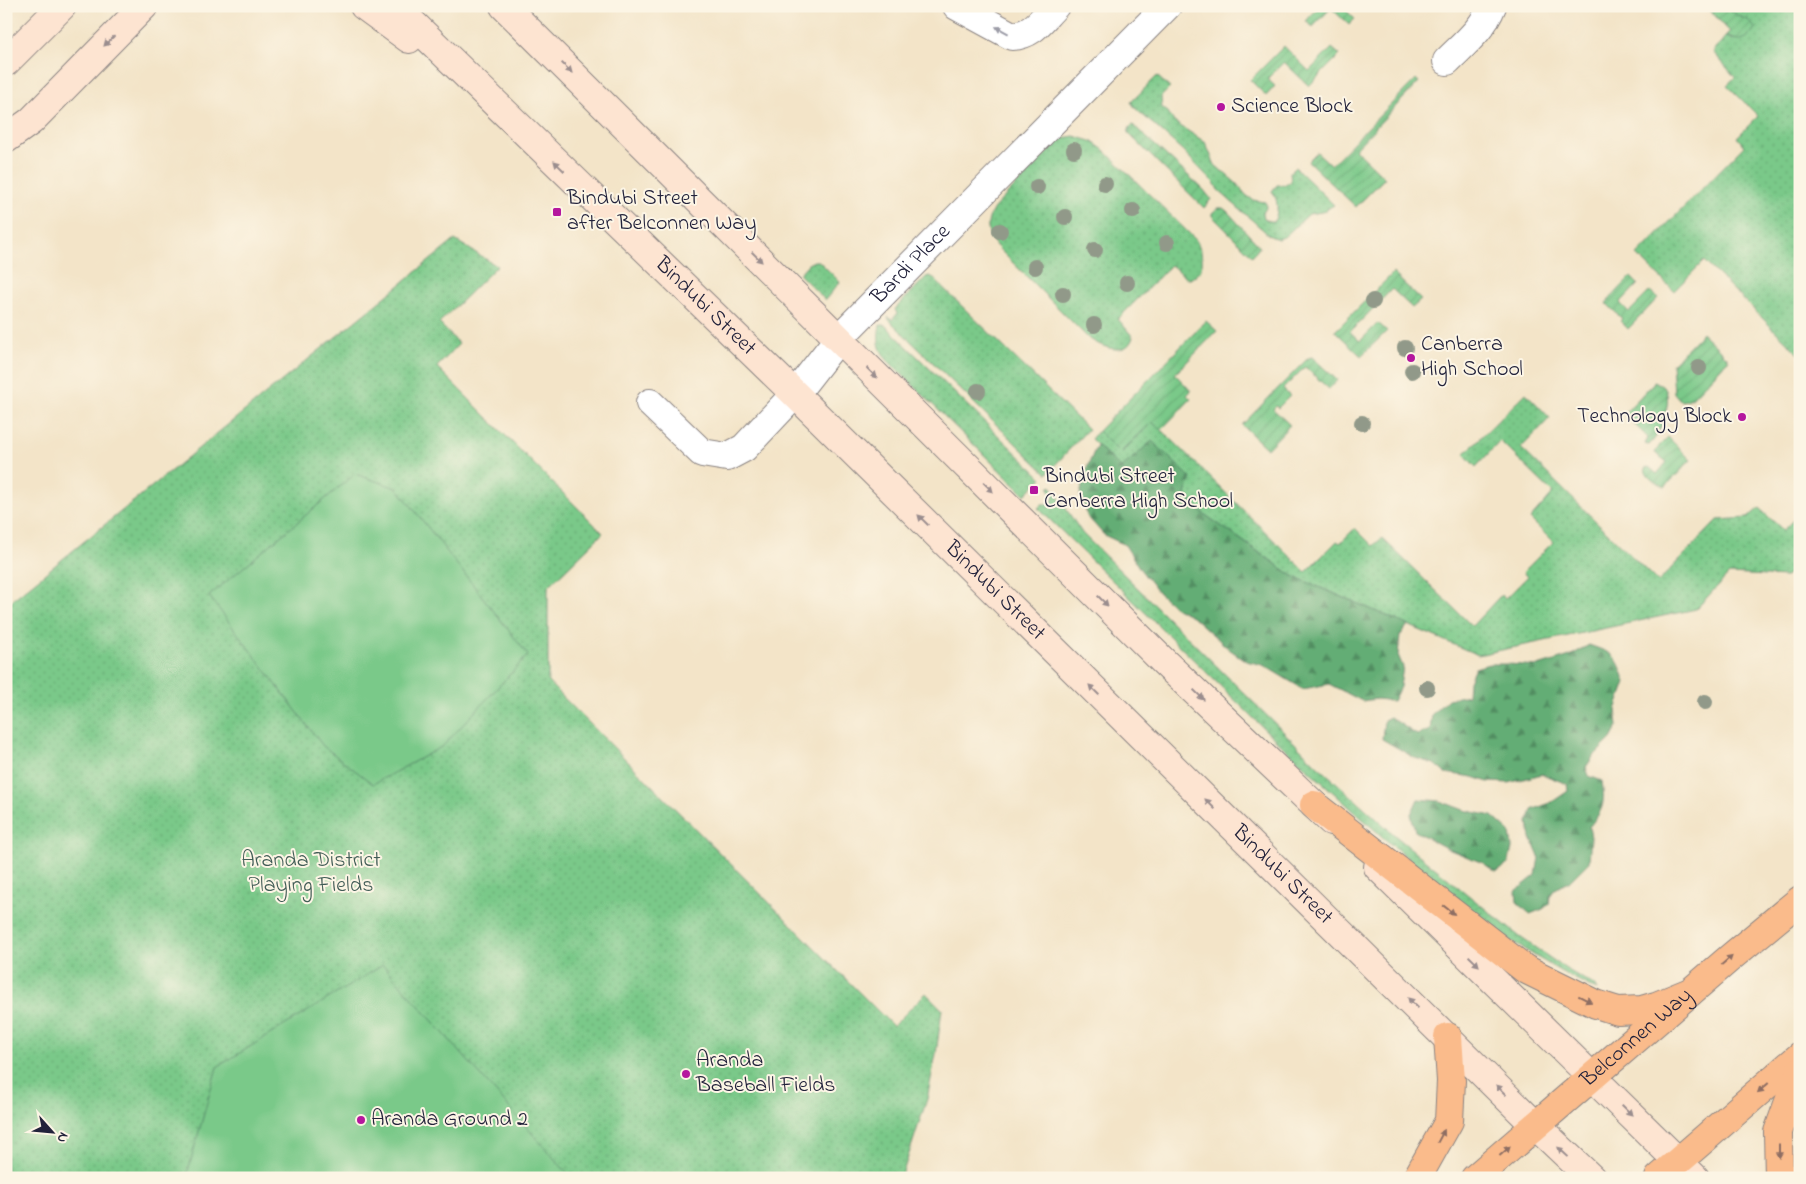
<svg xmlns="http://www.w3.org/2000/svg" width="1806" height="1184" viewBox="0 0 1806 1184" font-family="'Indie Flower',sans-serif">
  <defs>
    <pattern id="grass-dots" width="8" height="8" patternUnits="userSpaceOnUse" patternTransform="scale(1.25)"><rect width="8" height="8" fill="#7ac989"/><path d="M2 2h.1M6 6h.1" fill="none" stroke="#69ac77" stroke-width="1.8" stroke-linecap="round"/></pattern>
    <pattern id="forest-firs" width="22" height="20" patternUnits="userSpaceOnUse" patternTransform="scale(1.25)"><rect width="22" height="20" fill="#63ad75"/><path d="M5 1l3.5 6h-7zM16 11l3.5 6h-7z" fill="#518c61"/></pattern>
    <pattern id="garden-furrows" width="10" height="10" patternUnits="userSpaceOnUse" patternTransform="scale(1.25)"><rect width="10" height="10" fill="#7ac989"/><path d="M-1 1l2-2M0 10L10 0M9 11l2-2" fill="none" stroke="#69ac77"/></pattern>
  </defs>
  <rect width="100%" height="100%" fill="#fcf5e5"/>
  <filter id="ink" filterUnits="userSpaceOnUse"><feTurbulence type="fractalNoise" baseFrequency=".02" numOctaves="2"/><feDisplacementMap in="SourceGraphic" scale="10" xChannelSelector="R" yChannelSelector="G"/><feConvolveMatrix kernelMatrix="1 2 1 2 8 2 1 2 1" color-interpolation-filters="sRGB"/></filter>
  <filter id="wash" filterUnits="userSpaceOnUse"><feTurbulence type="fractalNoise" baseFrequency=".0096" numOctaves="4" result="noise"/><feDisplacementMap in="SourceGraphic" scale="20" xChannelSelector="R" yChannelSelector="G"/><feGaussianBlur stdDeviation="1.12" result="paint"/><feColorMatrix in="noise" values="0 0 0 0 0 0 0 0 0 0 0 0 0 0 0 0 0 1.4 0 .05"/><feComposite in="paint" operator="in"/></filter>
  <g filter="url(#wash)">
    <rect width="100%" height="100%" fill="#f3e4c8"/>
    <g fill="url(#grass-dots)" stroke="#4e7662">
      <path d="M1725,6H1800V355L1704,261L1674,291L1637,255L1744,146L1737,137L1758,116L1727,85L1735,77L1713,52L1726,36L1732,40L1748,20L1738,16L1726,8Z"/>
      <path d="M1157,76L1170,88L1161,97L1162,108L1168,112L1174,122L1205,142L1215,165L1236,183L1246,195L1253,200L1265,202L1267,206L1263,213L1264,218L1269,221H1274C1279,212 1278,199 1272,191L1277,185H1285L1291,182L1290,172L1295,167L1334,205L1322,212L1309,214L1284,237L1278,239L1270,236L1218,190L1215,184L1182,150L1136,109L1131,102Z"/>
      <path d="M1074,136L1091,141L1104,150L1196,240C1204,254 1207,274 1188,279L1171,265L1118,319L1133,337C1127,359 1098,346 1086,336L997,247C986,233 985,223 994,208L1056,143L1064,138Z"/>
      <path d="M455,240L497,266L439,323L459,344L437,367L603,533L548,587V682L893,1026L926,993L942,1009L936,1054L927,1099L901,1178H6V605Z"/>
      <path d="M814,261H819L840,282L825,300L799,274L808,264Z"/>
      <path d="M929,276L932,277L1088,429L1047,474L889,320L888,317L892,320L897,314L895,309L926,277Z"/>
      <path d="M880,325H885L1042,478L1025,495L887,360C878,348 877,339 880,325Z"/>
      <path d="M1526,393L1550,418L1521,448L1658,582L1718,520L1748,518L1759,508L1783,530L1800,513V562L1786,577L1729,574L1696,609L1478,655L1293,576L1204,514L1185,494L1121,468L1091,439L1098,431L1121,453L1153,421L1306,572L1337,541L1340,543L1355,528L1373,546L1382,538L1472,626L1501,595L1505,599L1527,577L1523,572L1553,542L1530,519L1553,493L1500,441L1476,467L1464,454Z"/>
      <path d="M1051,486L1082,533L1092,543L1318,766L1398,838L1520,937L1566,969L1594,985L1597,990L1560,971L1504,937L1479,918L1386,840L1284,748L1038,508L1042,504H1049L1054,498L1049,488Z"/>
    </g>
    <g fill="url(#forest-firs)" stroke="#426858">
      <path d="M1152,441L1191,478L1185,494L1204,514L1293,576L1408,625L1400,636L1398,655L1403,667L1400,687L1393,701L1377,699L1362,701L1329,684L1303,689L1263,665L1246,661L1229,649L1192,616L1176,608L1159,593L1140,569L1125,545L1104,535L1087,516L1080,495L1086,470L1097,445L1121,468Z"/>
      <path d="M1589,645C1617,655 1616,655 1626,682L1616,710L1618,726L1611,739L1593,757L1586,767L1589,776L1602,781C1605,804 1604,809 1589,827L1591,837L1589,862L1569,882L1555,889L1550,896L1549,904L1543,909L1530,914L1517,902L1516,891L1536,875L1539,857L1531,838L1528,822L1532,810L1552,802L1568,791L1567,784L1542,774L1509,783L1488,782L1473,777L1445,773L1434,764L1415,758L1382,739L1384,720L1390,717L1417,735L1430,730L1432,714L1448,699L1468,695L1469,681L1475,668L1489,664H1508L1538,666L1570,656Z"/>
      <path d="M1418,799L1440,801L1464,810L1492,816L1510,832L1512,848L1508,864L1496,872L1483,863L1448,849L1415,831L1411,814Z"/>
    </g>
    <g fill="url(#garden-furrows)" stroke="#4e7662">
      <path d="M1320,6H1342L1355,19L1349,25L1331,8L1313,27L1306,21Z"/>
      <path d="M1706,6H1725L1738,16L1748,20L1755,28C1747,41 1739,43 1726,36L1730,32Z"/>
      <path d="M1284,46L1309,71L1332,48L1340,55L1309,86L1284,62L1267,79L1275,86L1266,96L1250,80Z"/>
      <path d="M1416,79L1419,82L1355,149L1385,178L1356,207L1308,161L1317,152L1331,165Z"/>
      <path d="M1133,125L1203,189L1211,199L1204,208L1128,133L1130,127Z"/>
      <path d="M1218,208H1223L1227,211L1259,246V248L1252,256L1212,216V213Z"/>
      <path d="M1393,273L1421,300L1412,308L1392,289L1350,332L1360,341L1378,323L1387,331L1361,356L1335,331Z"/>
      <path d="M1631,277L1638,284L1620,303L1629,312L1650,291L1658,298L1628,329L1620,321L1622,319L1606,303Z"/>
      <path d="M1206,321L1217,331L1175,374L1191,391L1187,395L1191,399L1161,430L1152,422L1120,453L1098,431Z"/>
      <path d="M1702,333L1729,359L1693,397L1687,400L1681,401L1674,393L1672,364Z"/>
      <path d="M1312,357L1337,380L1329,389L1305,367L1283,389L1290,396L1278,408L1276,406L1273,409L1290,425L1267,449L1242,425L1308,358Z"/>
      <path d="M1654,382C1656,383 1661,384 1662,385C1676,396 1660,436 1649,445L1645,444L1648,438L1624,414Z"/>
      <path d="M1668,437L1691,460L1665,487C1657,482 1646,479 1645,468L1649,467L1657,474L1667,462L1655,453L1660,445Z"/>
    </g>
    <g fill="#7ac989" stroke="#4e7662">
      <path d="M355,474L397,488L528,655L443,746L373,784L323,746L209,596Z"/>
      <path d="M383,965L568,1174V1178H186L217,1067Z"/>
    </g>
  </g>
  <g filter="url(#ink)">
    <g fill="none" stroke-linecap="round" stroke-linejoin="round">
      <g stroke="#8a8382" stroke-width="30">
        <g id="street">
          <path d="M957,6L1012,36C1033,35 1041,20 1055,6"/>
          <path d="M1447,61C1464,44 1483,29 1492,6"/>
          <path id="s1" d="M650,403L702,453L727,457L744,448L795,394L838,339L1167,6"/>
        </g>
      </g>
      <g stroke="#8a8382" stroke-width="30">
        <g id="secondary">
          <path d="M364,6L409,39"/>
          <path id="s2" d="M395,6L795,394L1535,1125L1591,1178"/>
          <path d="M504,6L1164,662L1331,821"/>
          <path d="M6,62L62,6"/>
          <path d="M6,139L31,121L144,6"/>
          <path d="M1378,867L1695,1178"/>
        </g>
      </g>
      <g stroke="#8a8382" stroke-width="30">
        <g id="primary">
          <path d="M1314,805L1525,969L1596,1004L1618,1011L1642,1010L1656,1006L1690,992"/>
          <path d="M1417,1178L1449,1121L1451,1081L1448,1037"/>
          <path id="s3" d="M1475,1178L1731,957L1800,900"/>
          <path d="M1659,1178L1800,1056"/>
          <path d="M1779,1178L1778,1132L1800,1071"/>
        </g>
      </g>
      <use href="#street" stroke="#fff" stroke-width="28"/>
      <use href="#secondary" stroke="#fde4d1" stroke-width="28"/>
      <use href="#primary" stroke="#fabb8b" stroke-width="28"/>
    </g>
    <g fill="#919989">
      <circle cx="1074" cy="150" r="8"/>
      <circle cx="1105" cy="184" r="8"/>
      <circle cx="1037" cy="187" r="8"/>
      <circle cx="1133" cy="211" r="8"/>
      <circle cx="1065" cy="217" r="8"/>
      <circle cx="1000" cy="231" r="8"/>
      <circle cx="1167" cy="243" r="8"/>
      <circle cx="1095" cy="250" r="8"/>
      <circle cx="1035" cy="267" r="8"/>
      <circle cx="1127" cy="283" r="8"/>
      <circle cx="1063" cy="294" r="8"/>
      <circle cx="1373" cy="301" r="8"/>
      <circle cx="1094" cy="325" r="8"/>
      <circle cx="1405" cy="348" r="8"/>
      <circle cx="1699" cy="368" r="8"/>
      <circle cx="1412" cy="371" r="8"/>
      <circle cx="978" cy="391" r="8"/>
      <circle cx="1362" cy="423" r="8"/>
      <circle cx="1427" cy="688" r="8"/>
      <circle cx="1705" cy="702" r="8"/>
    </g>
    <defs><path id="oneway-solid" d="M-6-.8H1V-3.2L6.5 0L1 3.2V.8H-6Z" transform="scale(1.25)"/></defs>
    <use fill="#9c9ca7" href="#oneway-solid" transform="translate(1002 30) rotate(-152)"/>
    <g fill="#9a8d8e">
      <use href="#oneway-solid" transform="translate(109 41) rotate(135)"/>
      <use href="#oneway-solid" transform="translate(567 68) rotate(45)"/>
      <use href="#oneway-solid" transform="translate(559 166) rotate(-136)"/>
      <use href="#oneway-solid" transform="translate(757 257) rotate(45)"/>
      <use href="#oneway-solid" transform="translate(872 373) rotate(45)"/>
      <use href="#oneway-solid" transform="translate(988 487) rotate(45)"/>
      <use href="#oneway-solid" transform="translate(923 520) rotate(-135)"/>
      <use href="#oneway-solid" transform="translate(1103 601) rotate(45)"/>
      <use href="#oneway-solid" transform="translate(1094 690) rotate(-135)"/>
      <use href="#oneway-solid" transform="translate(1199 695) rotate(44)"/>
      <use href="#oneway-solid" transform="translate(1210 804) rotate(-135)"/>
      <use href="#oneway-solid" transform="translate(1474 961) rotate(44)"/>
      <use href="#oneway-solid" transform="translate(1413 1003) rotate(-136)"/>
      <use href="#oneway-solid" transform="translate(1501 1090) rotate(-135)"/>
      <use href="#oneway-solid" transform="translate(1627 1110) rotate(45)"/>
      <use href="#oneway-solid" transform="translate(1563 1152) rotate(-137)"/>
    </g>
    <g fill="#8e6e63">
      <use href="#oneway-solid" transform="translate(1449 910) rotate(38)"/>
      <use href="#oneway-solid" transform="translate(1727 960) rotate(-41)"/>
      <use href="#oneway-solid" transform="translate(1585 999) rotate(27)"/>
      <use href="#oneway-solid" transform="translate(1763 1088) rotate(139)"/>
      <use href="#oneway-solid" transform="translate(1441 1136) rotate(-62)"/>
      <use href="#oneway-solid" transform="translate(1505 1151) rotate(-42)"/>
      <use href="#oneway-solid" transform="translate(1779 1151) rotate(90)"/>
    </g>
  </g>
  <g fill="#b5179e" stroke="#fcf5e5" stroke-width="2">
    <circle cx="1221" cy="107" r="5"/>
    <rect x="552" y="207" width="10" height="10" rx="2.5"/>
    <circle cx="1411" cy="358" r="5"/>
    <circle cx="1742" cy="417" r="5"/>
    <rect x="1029" y="485" width="10" height="10" rx="2.5"/>
    <circle cx="686" cy="1074" r="5"/>
    <circle cx="361" cy="1120" r="5"/>
  </g>
  <g text-anchor="middle" dominant-baseline="central" stroke-width="4" stroke-linejoin="round" paint-order="stroke">
    <g font-size="22" fill="#22223b" stroke="#fcf5e5" text-anchor="start">
      <text x="1231" y="107">Science Block</text>
      <text x="567" y="199">Bindubi Street<tspan x="567" dy="25">after Belconnen Way</tspan></text>
      <text x="1421" y="345">Canberra<tspan x="1421" dy="25">High School</tspan></text>
      <text x="1732" y="417" text-anchor="end">Technology Block</text>
      <text x="1044" y="477">Bindubi Street<tspan x="1044" dy="25">Canberra High School</tspan></text>
      <text x="696" y="1061">Aranda<tspan x="696" dy="25">Baseball Fields</tspan></text>
      <text x="371" y="1120">Aranda Ground 2</text>
    </g>
    <g font-size="22" fill="#22223b" stroke="#fcf5e5">
      <text stroke="none"><textPath href="#s1" startOffset="365">Bardi Place</textPath></text>
      <text stroke="none"><textPath href="#s2" startOffset="432">Bindubi Street</textPath></text>
      <text stroke="none"><textPath href="#s2" startOffset="838">Bindubi Street</textPath></text>
      <text stroke="none"><textPath href="#s2" startOffset="1242">Bindubi Street</textPath></text>
      <text stroke="none"><textPath href="#s3" startOffset="214">Belconnen Way</textPath></text>
    </g>
    <g font-size="22" fill="#415c56" stroke="#fcf5e5">
      <text x="311" y="861">Aranda District<tspan x="311" dy="25">Playing Fields</tspan></text>
    </g>
  </g>
  <rect width="1806" height="1184" fill="none" stroke="#fcf5e5" stroke-width="25"/>
  <g transform="translate(52 1132) rotate(117)" stroke="#fcf5e5" stroke-width="4" paint-order="stroke">
  <path d="M0-4L9 19L0 12L-9 19Z" fill="#22223b"/>
  <text y="-8" font-size="14" font-weight="bold" text-anchor="middle" fill="#22223b">N</text>
  </g>
</svg>
